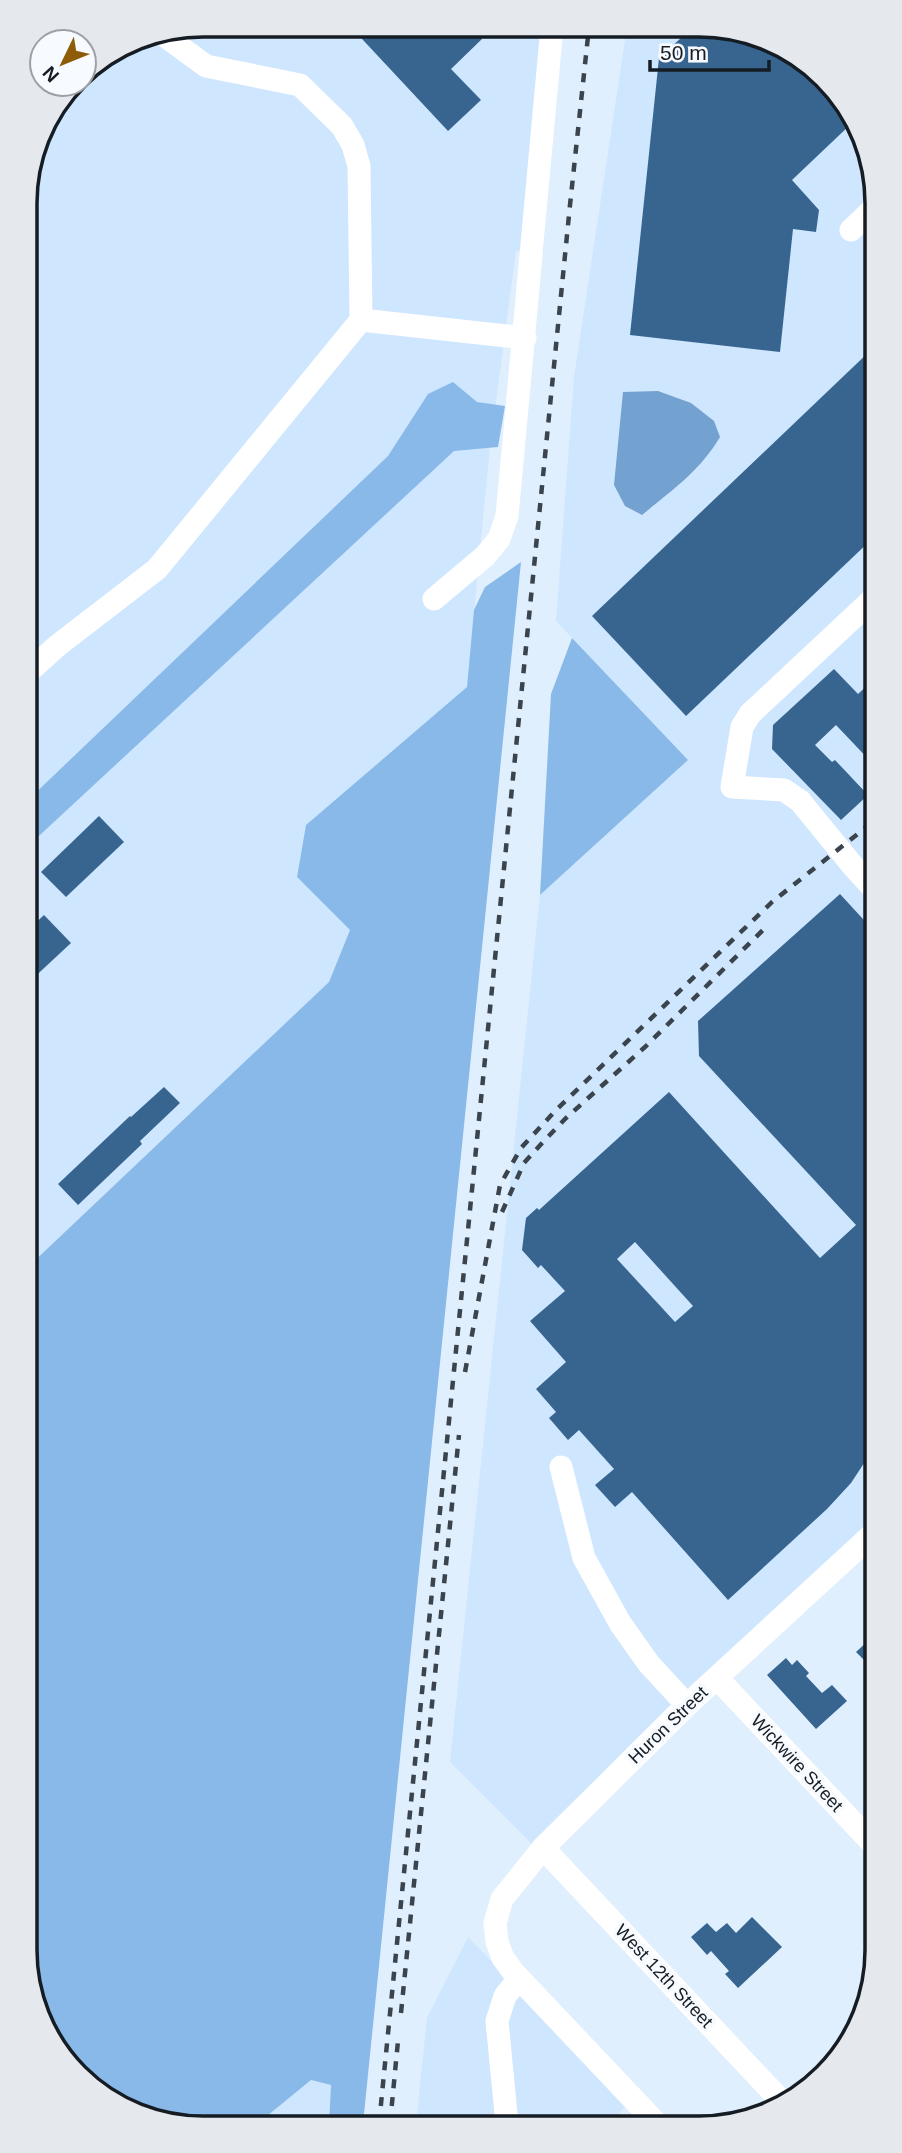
<svg xmlns="http://www.w3.org/2000/svg" width="902" height="2153" viewBox="0 0 902 2153" font-family="Arial,sans-serif">
  <rect width="100%" height="100%" fill="#e0effe"/>
  <g fill="#cee6fe">
    <path d="M202,25L563,27L543,254L516,251L490,447L467,687L306,825L297,877L350,930L329,982L28,1267L25,190L43,123L73,84H84L85,69L135,38Z"/>
    <path d="M627,27L734,28L817,69L872,157L876,1522L533,1845L450,1762L540,895L688,760L556,621L574,377Z"/>
    <path d="M468,1937L629,2104L609,2123L416,2124L427,2018Z"/>
    <path d="M311,2080L331,2085L329,2124L256,2125Z"/>
  </g>
  <g fill="#89b9e8">
    <path d="M453,382L477,402L505,406L498,447L454,451L27,847V801L388,456L428,394Z"/>
    <path d="M521,562L363,2124H329L331,2085L311,2080L256,2125H168L85,2084L30,1996L28,1267L329,982L350,930L297,877L306,825L467,687L474,610L485,587Z"/>
    <path d="M572,638L688,760L540,895L551,694Z"/>
  </g>
  <path fill="#73a2d0" d="M658,391L691,403L714,421L720,437C700,471 672,490 642,515L625,506L614,485L623,392Z"/>
  <g fill="#386590" fill-rule="evenodd">
    <path d="M349,25L470,26L482,39L451,69L481,100L448,131Z"/>
    <path d="M692,28H734L817,69L851,124L792,180L819,210L816,232L793,229L780,352L630,335L659,58Z"/>
    <path d="M872,349L873,538L686,716L592,616Z"/>
    <path d="M834,669L858,694L873,680V764L836,725L815,745L832,762L835,760L868,795L841,820L772,749L773,725Z"/>
    <path d="M99,816L124,842L66,897L41,872Z"/>
    <path d="M840,894L874,931L876,1445L851,1483L827,1509L728,1600L632,1492L615,1507L595,1485L614,1469L579,1430L568,1440L549,1418L556,1412L536,1389L566,1362L530,1321L565,1291L541,1265L538,1268L522,1250L526,1218L537,1208L539,1210L669,1092L820,1258L856,1225L699,1056L698,1021ZM635,1242L693,1306L675,1322L617,1259Z"/>
    <path d="M44,915L71,943L27,984V931Z"/>
    <path d="M164,1087L180,1103L140,1141L142,1144L78,1205L58,1184L130,1116L131,1117Z"/>
    <path d="M870,1639L876,1646V1653L866,1662L856,1652Z"/>
    <path d="M786,1658L792,1665L797,1660L809,1673L806,1676L822,1693L832,1685L847,1701L816,1729L767,1675Z"/>
    <path d="M752,1917L782,1947L738,1988L725,1974L729,1971L711,1951L707,1955L691,1937L707,1923L716,1932L727,1923L736,1933Z"/>
  </g>
  <g fill="none" stroke-linecap="round" stroke-linejoin="round">
    <g stroke="#fff" stroke-width="23">
      <path d="M851,230L872,210"/>
      <path d="M361,320L525,338"/>
      <path d="M434,599L485,556L499,539L507,516L552,27"/>
      <path d="M873,599L750,714L742,727L732,787L784,790L800,801L853,866L874,889"/>
      <path d="M26,674L57,646L157,569L361,320L359,166L353,145L342,126L300,85L206,66L161,33"/>
      <path d="M561,1467L584,1558L620,1623L649,1664L687,1705"/>
      <path d="M717,1678L877,1848"/>
      <path d="M543,1848L785,2105"/>
      <path d="M656,2123L514,1973L503,1958L497,1942L495,1923L502,1899L543,1848L687,1705L876,1531"/>
      <path d="M507,2124L497,2021L505,1996L519,1979"/>
    </g>
    <g stroke="#3b444c" stroke-width="4.5" stroke-dasharray="9 9" stroke-linecap="butt">
      <path d="M502,1212L524,1163L543,1142L566,1118L645,1047L767,926"/>
      <path d="M465,1372L500,1185L521,1148L557,1109L772,902L874,821"/>
      <path d="M401,2013L459,1435"/>
      <path d="M379,2124L570,205L589,27"/>
      <path d="M390,2124L398,2041"/>
    </g>
  </g>
  <g text-anchor="middle" dominant-baseline="central" stroke-width="7" stroke-linejoin="round" paint-order="stroke">
    <g font-size="18" fill="#151c23" stroke="#f7fafe">
      <text transform="translate(668 1725) rotate(-44)">Huron Street</text>
      <text transform="translate(797 1763) rotate(47)">Wickwire Street</text>
      <text transform="translate(664 1976) rotate(47)">West 12th Street</text>
    </g>
  </g>
  <path d="M0 0H902V2153H0ZM203 37H699A166 166 0 0 1 865 203V1950A166 166 0 0 1 699 2116H203A166 166 0 0 1 37 1950V203A166 166 0 0 1 203 37Z" fill="#e5e8ec" fill-rule="evenodd"/>
  <path fill="none" stroke="#151c23" stroke-width="3.5" d="M203 37H699A166 166 0 0 1 865 203V1950A166 166 0 0 1 699 2116H203A166 166 0 0 1 37 1950V203A166 166 0 0 1 203 37Z"/>
  <g transform="translate(63 63) rotate(227)"><circle r="33" fill="#f7fafe" stroke="#9da1a6" stroke-width="2"/>
  <path d="M0-5L12 26L0 18L-12 26Z" fill="#8e5b08"/>
  <text y="-10" font-size="19" font-weight="bold" text-anchor="middle" fill="#151c23">N</text>
  </g>
  <path d="M650 60v10h119v-10" fill="none" stroke="#151c23" stroke-width="3.5"/>
  <text x="660" y="60" font-size="21" fill="#151c23" stroke="#f7fafe" stroke-width="5" paint-order="stroke">50 m</text>
</svg>
